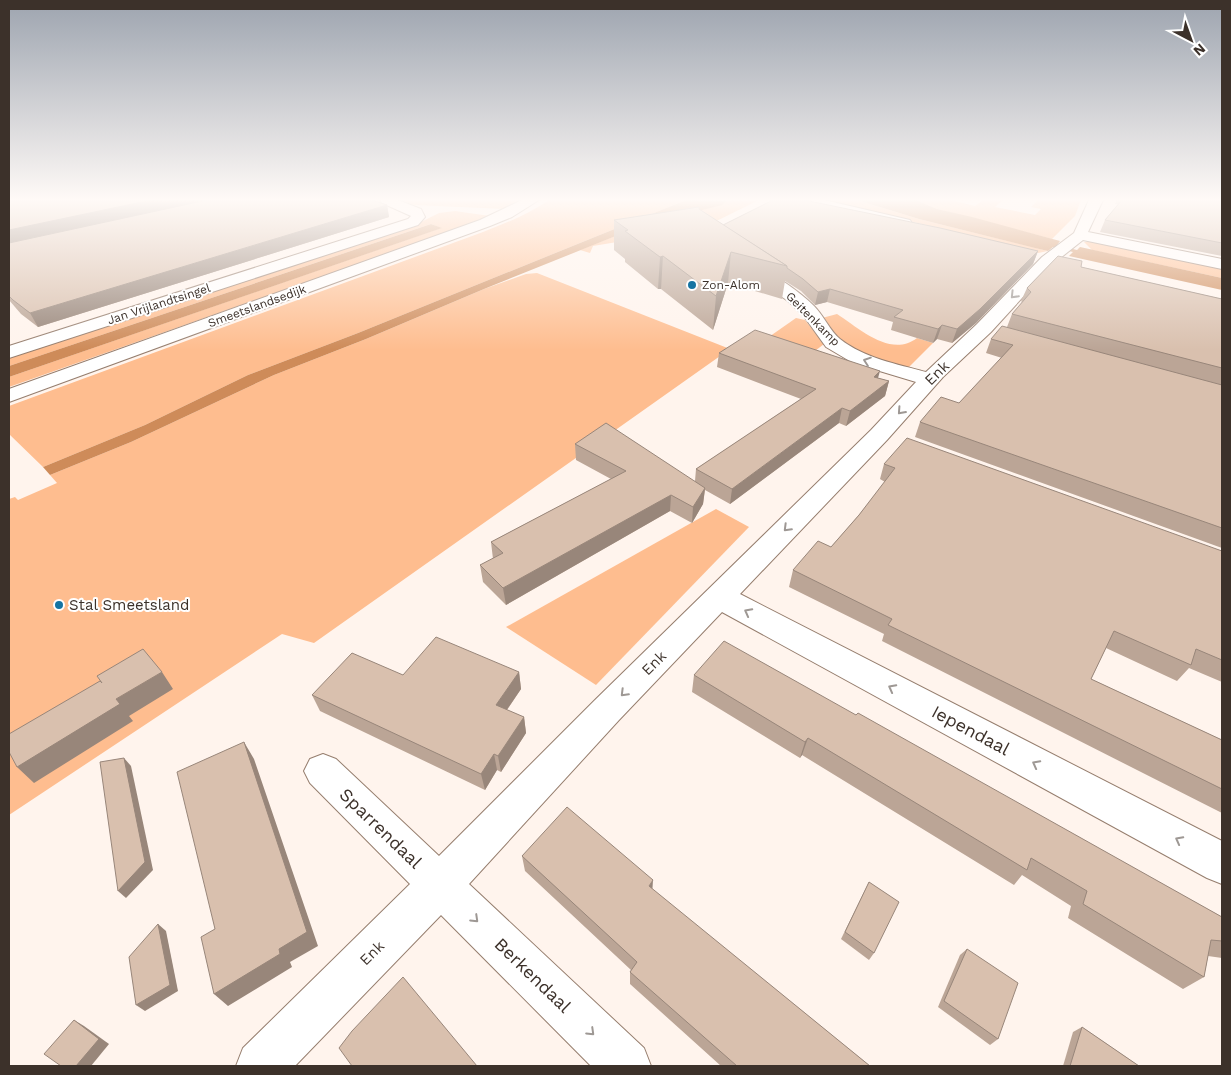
<svg xmlns="http://www.w3.org/2000/svg" width="1231" height="1075" viewBox="0 0 1231 1075" font-family="'Work Sans',sans-serif">
  <rect width="100%" height="100%" fill="#fff4ed"/>
  <g fill="#febd8f">
    <path d="M401,200H521L506,209L414,205Z"/>
    <path d="M549,200H686L358,333L248,375L145,425L43,467L9,434V406L483,232C506,223 529,214 549,200Z"/>
    <path d="M724,200L757,201L690,234H665L593,246L590,253L580,250L643,225L726,200Z"/>
    <path d="M825,200H857L919,219L1048,251L1038,253Z"/>
    <path d="M916,200H951L975,206L983,200H1003L995,207L1035,215L1041,209L1031,207L1038,200H1081L1075,216L1052,239L937,209Z"/>
    <path d="M455,211L490,216L476,222L9,387V377L441,228L431,224L9,366V357L421,222L439,213Z"/>
    <path d="M1084,242H1094L1222,268V278L1092,250Z"/>
    <path d="M537,273L730,349L314,643L282,634L9,815V499L15,497L18,500L57,483L50,475L131,442L274,375L366,339L484,289L526,274Z"/>
    <path d="M837,314C860,329 891,358 917,338L933,343L908,368C887,363 859,357 843,342C835,335 829,326 822,318Z"/>
    <path d="M796,318L805,320L824,344L811,354L766,339Z"/>
    <path d="M716,509L749,527L596,685L506,627Z"/>
  </g>
  <g fill="#ce8b59">
    <path d="M686,200L726,201L722,205L643,225L484,289L366,339L274,375L131,442L50,475L43,467L145,425L248,375L358,333Z"/>
    <path d="M857,200H916L937,209L972,217L1060,241L1057,245L1077,250L1080,247L1222,278V290L1069,256L1073,252L1053,247L1048,251L1035,248L919,219Z"/>
    <path d="M431,224L442,228L9,377V366Z"/>
  </g>
  <g fill="none" stroke-linecap="round" stroke-linejoin="round">
    <g stroke="#967e6e" stroke-width="2">
      <g id="street">
        <path d="M380,200H398L421,209L425,217L418,225L9,358V346L408,219L411,216L382,203Z"/>
        <path d="M522,200H539L512,217L490,226L9,402V389L480,220Z"/>
        <path d="M800,200H824L910,220L912,223L910,226L905,227L802,203Z"/>
        <path d="M1089,200H1103L1088,232L1222,259V269L1083,240L1054,263L991,332L943,377L887,440L740,594L1222,841V884L1207,878L722,612L619,720L469,884L644,1048L651,1066H591L441,915L295,1066H236L243,1048L410,884L310,783L304,771L310,759L323,754L336,759L439,856L595,700L871,430L916,382L853,363L826,347L803,315L788,301L747,273L745,270L747,267C763,263 803,295 814,306C824,316 830,331 840,339C864,358 897,364 926,372L977,324L1042,257L1074,233Z"/>
      </g>
    </g>
    <use href="#street" fill="#fff" fill-rule="evenodd"/>
  </g>
  <g fill="#bba596">
    <path d="M9,200L387,205L389,217L38,327L21,314L9,300Z"/>
    <path d="M1117,200H1222V256L1100,232L1105,220L1118,204H1115Z"/>
    <path d="M699,209L723,225L1038,251L1033,264L976,323L952,343L937,339L933,343L891,330L893,322L827,302L815,305L801,291L785,281L782,299L728,283L713,330L661,289H658L625,262V259L614,250V220Z"/>
    <path d="M1081,267L1222,299V548L915,437L920,422L959,403L1002,358L986,353L991,339L1007,327L1012,314L1022,302L1021,301L1027,288Z"/>
    <path d="M719,353L878,378L889,381L885,396L846,426L839,423L730,504L705,490L703,504L692,523L670,511L506,605L483,582L480,565L493,559L491,542L611,479L576,460L575,444L695,481L696,469L801,399L717,367Z"/>
    <path d="M884,464L1222,551V682L1189,668L1177,681L1106,648L1091,679L1222,740V813L882,641L884,634L789,587L793,570L831,547L859,515L885,482L880,479Z"/>
    <path d="M519,672L521,689L507,710L524,717L526,733L501,772L497,770L485,790L320,711L312,695L403,675Z"/>
    <path d="M694,675L856,715L1222,917V958L1208,956L1204,977L1183,989L1068,918L1071,906L1022,875L1014,885L802,755L800,758L692,692Z"/>
    <path d="M522,856L653,890L870,1066H721L630,984V972L631,970L525,871Z"/>
    <path d="M869,882L874,953L869,960L841,939Z"/>
    <path d="M967,949L998,1039L990,1045L938,1007L960,955Z"/>
    <path d="M1222,998V1014L1221,1013Z"/>
    <path d="M1082,1027L1139,1066H1063L1073,1032Z"/>
  </g>
  <g fill="#98867a">
    <path d="M151,200H208L9,243V230Z"/>
    <path d="M387,205L389,217L38,327L30,313Z"/>
    <path d="M1038,251L1033,264L976,323L952,343L957,329Z"/>
    <path d="M731,252L728,283L713,330L716,296Z"/>
    <path d="M663,256L661,289H658L660,257Z"/>
    <path d="M830,289L827,302L815,305L818,292Z"/>
    <path d="M942,325L937,339L933,343L938,329Z"/>
    <path d="M880,371L876,385L874,377Z"/>
    <path d="M889,381L885,396L846,426L850,411Z"/>
    <path d="M842,408L839,423L730,504L732,489Z"/>
    <path d="M705,488L703,504L692,523L693,507Z"/>
    <path d="M671,495L670,511L506,605L503,588Z"/>
    <path d="M162,672L173,689L129,716L133,721L34,783L17,767L116,699Z"/>
    <path d="M519,672L521,689L499,721L496,705Z"/>
    <path d="M524,717L526,733L501,772L498,756Z"/>
    <path d="M808,738L802,755L800,758L805,742Z"/>
    <path d="M244,742L254,759L318,946L290,962L292,967L228,1006L214,994Z"/>
    <path d="M494,754L497,770L485,790L481,774Z"/>
    <path d="M124,758L131,766L153,870L126,898L118,891Z"/>
    <path d="M653,880L652,895L649,886Z"/>
    <path d="M158,924L166,931L178,991L145,1011L136,1005Z"/>
    <path d="M74,1020L84,1026L109,1044L91,1066H76Z"/>
  </g>
  <g fill="#d9c0ae" stroke="#98867a">
    <path d="M9,200H151L9,230Z"/>
    <path d="M207,200H372L387,205L30,313L13,300L9,296V243Z"/>
    <path d="M773,200H804L940,228L1038,251L980,309L957,329L942,325L938,329L894,317L903,310L830,289L818,292L803,279L787,268V266L723,225Z"/>
    <path d="M1122,200H1222V243L1105,220Z"/>
    <path d="M699,207V209L787,266L731,252L716,296L663,256L660,257L625,231L628,230L614,220Z"/>
    <path d="M1058,256L1082,261L1081,267L1222,299V368L1012,314L1031,292L1027,288Z"/>
    <path d="M1002,326L1222,385V528L920,422L941,397L959,403L1013,345L991,339Z"/>
    <path d="M755,330L880,371L874,377L889,381L850,411L842,408L732,489L696,469L816,389L719,353Z"/>
    <path d="M606,423L705,488L693,507L671,495L503,588L480,565L503,553L491,542L626,471L575,444Z"/>
    <path d="M907,438L1222,551V660L1196,649L1191,665L1114,631L1091,679L1222,740V789L888,625L892,619L793,570L818,541L831,547L859,515L895,468L884,464Z"/>
    <path d="M436,637L519,672L496,705L524,717L498,756L494,754L481,774L312,695L352,653L403,675Z"/>
    <path d="M724,641L856,715L858,713L1222,917V941L1211,940L1204,977L1083,904L1087,891L1031,858L1027,870L808,738L805,742L694,675Z"/>
    <path d="M143,649L162,672L116,699L120,704L17,767L9,752V734L100,681L102,683L97,676Z"/>
    <path d="M244,742L307,932L279,949L280,954L214,994L201,937L215,929L177,772Z"/>
    <path d="M124,758L145,862L118,891L100,762Z"/>
    <path d="M567,807L653,880L649,886L870,1066H737L630,972L637,962L522,856Z"/>
    <path d="M869,882L899,902L874,953L845,932Z"/>
    <path d="M158,924L170,985L136,1005L129,957Z"/>
    <path d="M967,949L1018,983L998,1039L944,1001Z"/>
    <path d="M403,977L477,1066H352L339,1048L352,1031Z"/>
    <path d="M74,1020L99,1039L76,1066H61L44,1054Z"/>
    <path d="M1082,1027L1139,1066H1070Z"/>
  </g>
  <defs><path id="oneway-chevron" d="M-2-3.5L2.5 0L-2 3.5" fill="none" stroke-width="1.6" stroke-linecap="round" stroke-linejoin="round" transform="scale(1.25)"/></defs>
  <g stroke="#9e9894">
    <use href="#oneway-chevron" transform="translate(1014 295) rotate(134)"/>
    <use href="#oneway-chevron" transform="translate(867 361) rotate(-161)"/>
    <use href="#oneway-chevron" transform="translate(901 411) rotate(132)"/>
    <use href="#oneway-chevron" transform="translate(787 528) rotate(135)"/>
    <use href="#oneway-chevron" transform="translate(748 612) rotate(-152)"/>
    <use href="#oneway-chevron" transform="translate(892 688) rotate(-152)"/>
    <use href="#oneway-chevron" transform="translate(624 693) rotate(135)"/>
    <use href="#oneway-chevron" transform="translate(1036 764) rotate(-152)"/>
    <use href="#oneway-chevron" transform="translate(1179 840) rotate(-152)"/>
    <use href="#oneway-chevron" transform="translate(475 919) rotate(44)"/>
    <use href="#oneway-chevron" transform="translate(591 1032) rotate(44)"/>
  </g>
  <linearGradient id="sky" x2="0" y2="1"><stop stop-color="#9da4af"/><stop offset="0.57" stop-color="#fffaf7"/><stop offset="1" stop-color="#fffaf7" stop-opacity="0"/></linearGradient>
  <rect width="1231" height="350" fill="url(#sky)"/>
  <g fill="#1674a2" stroke="#fff" stroke-width="2">
    <circle cx="692" cy="285" r="5"/>
    <circle cx="59" cy="605" r="5"/>
  </g>
  <g text-anchor="middle" dominant-baseline="central" stroke-width="4" stroke-linejoin="round" paint-order="stroke">
    <g font-size="12" fill="#3c312a" stroke="#fff" text-anchor="start">
      <text x="702" y="285">Zon-Alom</text>
    </g>
    <g font-size="12" fill="#3c312a" stroke="#fff">
      <text transform="translate(159 304) rotate(-18)">Jan Vrijlandtsingel</text>
      <text transform="translate(257 306) rotate(-20)">Smeetslandsedijk</text>
      <text transform="translate(813 319) rotate(45)">Geitenkamp</text>
    </g>
    <g font-size="15" fill="#3c312a" stroke="#fff">
      <text transform="translate(937 373) rotate(-45)">Enk</text>
      <text transform="translate(654 663) rotate(-45)">Enk</text>
      <text transform="translate(372 953) rotate(-45)">Enk</text>
    </g>
    <g font-size="15" fill="#3c312a" stroke="#fff" text-anchor="start">
      <text x="69" y="605">Stal Smeetsland</text>
    </g>
    <g font-size="18" fill="#3c312a" stroke="#fff">
      <text transform="translate(971 730) rotate(28)">Iependaal</text>
      <text transform="translate(381 828) rotate(44)">Sparrendaal</text>
      <text transform="translate(533 975) rotate(44)">Berkendaal</text>
    </g>
  </g>
  <rect width="1231" height="1075" fill="none" stroke="#3c312a" stroke-width="20"/>
  <g transform="translate(1191 40) rotate(139)" stroke="#ffffff" stroke-width="4" paint-order="stroke">
  <path d="M0-4L9 19L0 12L-9 19Z" fill="#3c312a"/>
  <text y="-8" font-size="14" font-weight="bold" text-anchor="middle" fill="#3c312a">N</text>
  </g>
</svg>
